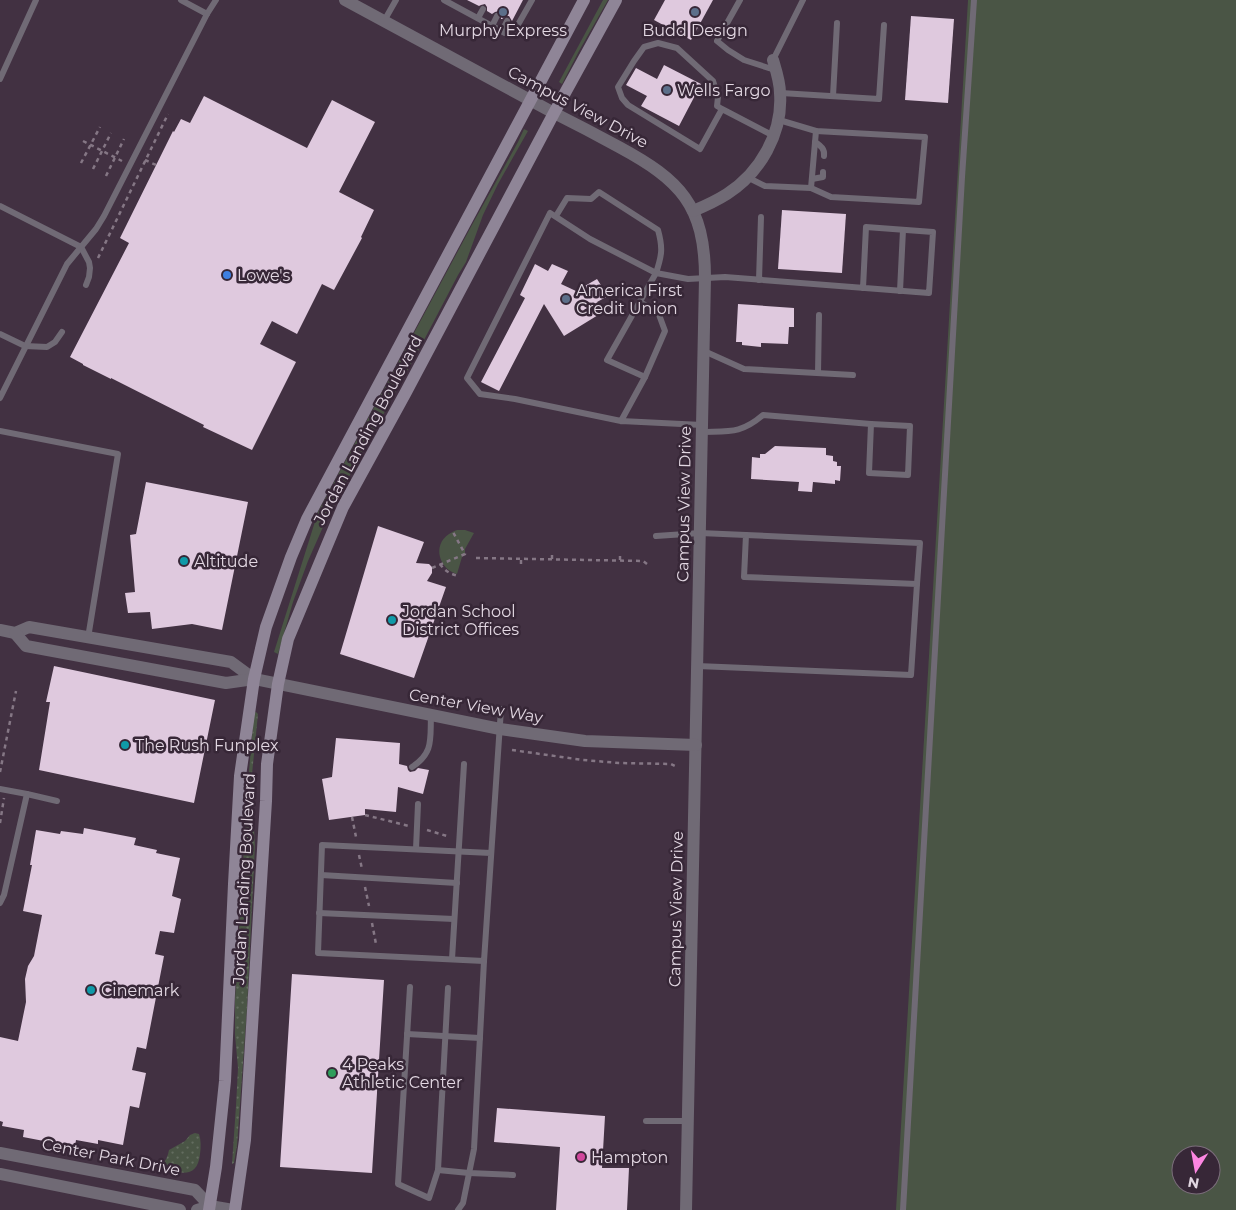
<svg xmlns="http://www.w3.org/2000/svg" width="1236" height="1210" viewBox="0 0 1236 1210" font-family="Montserrat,sans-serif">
  <defs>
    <pattern id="garden-dots" width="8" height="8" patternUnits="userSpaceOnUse" patternTransform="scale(1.25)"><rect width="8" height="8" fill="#4a5545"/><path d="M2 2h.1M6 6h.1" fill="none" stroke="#646d60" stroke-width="1.8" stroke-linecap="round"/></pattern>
  </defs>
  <rect width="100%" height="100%" fill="#423142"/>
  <g fill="#4a5545" fill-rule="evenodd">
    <path d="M603,0H608L579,51L562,84L559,82Z"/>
    <path d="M968,0H1236V1210H896ZM1181,1155H1211V1185H1181Z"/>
    <path d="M524,129L528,131L498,184L483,215L466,262L458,275L423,342L339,495L323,527L308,561L293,602L278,654L274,652L318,512L473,223L518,142Z"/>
    <path d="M457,530H465L474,533L465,549V554L462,557L457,574C439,569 432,545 449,534C452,532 454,531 457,530Z"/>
  </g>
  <g fill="url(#garden-dots)">
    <path d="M256,712L258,714L252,774V799L255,845L247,1009L237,1145L234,1163L232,1164L236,1106L238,1068L235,1035V1000L247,795L254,713Z"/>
    <path d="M195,1133L199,1134C201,1140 201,1147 200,1154C198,1173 188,1175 172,1171C166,1170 161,1170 156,1168C164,1164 167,1160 169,1150L185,1141L190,1135Z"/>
  </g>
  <g fill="#dfc9de">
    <path d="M467,0H523L512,21L509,16H506L502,19H501V14L499,11L495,12L492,14L487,11V7L485,4L481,5L479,6Z"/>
    <path d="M665,0H713L691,40L654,20Z"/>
    <path d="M911,16L954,19L948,103L905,100Z"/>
    <path d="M664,65L701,84L679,126L641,106L647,96L626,85L636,68L657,79Z"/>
    <path d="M204,96L307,148L332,100L375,122L339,192L374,210L361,237L362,238L334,290L322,284L297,334L272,321L260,344L296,362L252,450L203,427L204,425L111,378V379L83,365V364L70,357L129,243L120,238L173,131L174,132L181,119L190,123Z"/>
    <path d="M782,210L846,214L842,273L778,269Z"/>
    <path d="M535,264L548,271L552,264L568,271L561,284L576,291L597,279L608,296L597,302L603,312L564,336L544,304L499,391L481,382L525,298L520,295Z"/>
    <path d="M738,304L794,308V327H789L788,344L761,343V347L742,345V342H736Z"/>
    <path d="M775,446L826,448V455L833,456V461L837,462V466H841L840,481L835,480V484L813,482L812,492L798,491L799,482L751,479L752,457L760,458V454H765Z"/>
    <path d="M146,482L248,502L222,630L192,624L152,629L150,612L128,613L125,593L135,592L130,535L136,534Z"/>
    <path d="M378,526L424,542L416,563L429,564L432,567V573L427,581L446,587L414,678L340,654Z"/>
    <path d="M54,666L215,700L194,803L39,770L50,702H46Z"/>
    <path d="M336,738L400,743L399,764L407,766L408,770L410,772L415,771L418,768L429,770L423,794L398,787L396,812L365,809V815L329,820L322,779L332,777Z"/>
    <path d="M84,828L136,838L134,845L157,850L156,853L180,858L172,896L181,899L174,933L160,931L155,954L164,956L146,1049L137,1047L132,1070L146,1073L139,1108L130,1106L123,1145L98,1140V1144L76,1140L75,1147L23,1137L24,1130L2,1126L3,1122L0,1121V1037L18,1041L26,1002L25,979L28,966L34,956L42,915L23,911L32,865H30L36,830L60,834L61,831L83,834Z"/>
    <path d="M292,974L384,980L372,1173L280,1167Z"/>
    <path d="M497,1108L605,1116L602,1168H629L627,1210H556L560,1147L494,1142Z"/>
  </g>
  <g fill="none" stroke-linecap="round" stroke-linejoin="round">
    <g stroke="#857785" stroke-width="2.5" stroke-dasharray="4 4" stroke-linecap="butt">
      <path d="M83,141L122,161"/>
      <path d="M145,160L156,165"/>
      <path d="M81,163L100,127"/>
      <path d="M93,169L111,133"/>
      <path d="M106,176L124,139"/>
      <path d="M98,258L168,114"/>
      <path d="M476,558L643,561L647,564"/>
      <path d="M552,559V554"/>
      <path d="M620,560V555"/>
      <path d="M440,564C445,571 450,574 459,576"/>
      <path d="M521,564V558"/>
      <path d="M432,568L465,554L453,532"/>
      <path d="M512,750L583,760L619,763L671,764L677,767"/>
      <path d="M0,772L16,691"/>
      <path d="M365,815L409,826"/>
      <path d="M352,817L356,837"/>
      <path d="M0,823L4,798"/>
      <path d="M427,830L447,836"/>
      <path d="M359,855L362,869"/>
      <path d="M365,887L369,906"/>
      <path d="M372,923L376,944"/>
    </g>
    <g stroke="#706a75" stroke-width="6">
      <path d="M181,0L207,14"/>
      <path d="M444,0L505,33C510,34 512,33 515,30L532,0"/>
      <path d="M740,0L717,41L728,50L744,60L775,70"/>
      <path d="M478,18L483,9"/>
      <path d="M384,21L396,0"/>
      <path d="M492,26L497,16"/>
      <path d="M502,31L507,21"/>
      <path d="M773,60L803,0"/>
      <path d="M0,79L36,0"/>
      <path d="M781,93L879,99L884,25"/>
      <path d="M833,96L837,23"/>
      <path d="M722,109L700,149L628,105L622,98L618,87L634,61L644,47L658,43L677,48L713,81L718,97L717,106L722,109L774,136"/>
      <path d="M815,142C821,146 825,149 824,156"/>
      <path d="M747,177L765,186L811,188L831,197L919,202L925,137L816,131L779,120"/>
      <path d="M812,179L823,177V172"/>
      <path d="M811,188L816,131"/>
      <path d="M0,206L81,247L89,262L90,268L89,277L86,285"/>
      <path d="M556,216L567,198L591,199L599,192L658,230C663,248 662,255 656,273L688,279L725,277L929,293L933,232L866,227L863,288"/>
      <path d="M759,280L761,217"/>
      <path d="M900,291L903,230"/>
      <path d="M640,302L658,312L665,331L645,377"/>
      <path d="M0,334L25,346L47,347L55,342L62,332"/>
      <path d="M704,351L744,369L853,375"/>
      <path d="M818,373L819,315"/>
      <path d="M0,398L67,264L96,229L104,216L207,14L216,0"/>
      <path d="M621,421L645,377L607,360L656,273L590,239L550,213L467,378L480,394L515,399L621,421L702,425"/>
      <path d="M871,424L910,426L908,475L869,473Z"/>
      <path d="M0,431L118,454L88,638"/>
      <path d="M702,432C729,431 741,434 763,415L871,424"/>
      <path d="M746,535L920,543L917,584"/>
      <path d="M656,536L700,533L746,535L744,577L917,584L911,675L697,666"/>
      <path d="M412,767C434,753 430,739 431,715"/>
      <path d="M0,789L27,794"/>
      <path d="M416,849L418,804"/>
      <path d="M491,853L322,845L318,953L484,961C490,877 496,793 501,709"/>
      <path d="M321,875L457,883"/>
      <path d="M0,903L4,895L27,794L57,801"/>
      <path d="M319,913L454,919"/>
      <path d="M452,959L464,764"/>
      <path d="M410,987L398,1184L429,1198L438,1170L448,988"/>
      <path d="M407,1034L480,1038"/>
      <path d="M646,1121H688"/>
      <path d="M438,1170L469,1173L513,1175"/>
      <path d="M458,1210L463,1203L474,1149L484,961"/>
      <path d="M903,1210L962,177L974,0"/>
    </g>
    <g stroke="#706a75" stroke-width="12">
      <path d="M554,113C576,124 597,135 619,147C680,180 705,205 705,278L686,1210"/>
      <path d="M693,211C705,206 716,201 727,194C760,173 783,133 780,93C780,82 776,70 773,60"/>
      <path d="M0,630L15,633L29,627L231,662L254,679"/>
      <path d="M15,633L26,646L226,683L254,679L500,729L585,741L696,745"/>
      <path d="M0,1153L195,1190L210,1206L197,1210"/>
      <path d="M0,1174L180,1210"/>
    </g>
    <g stroke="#706a75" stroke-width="12">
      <path d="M345,0L554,113"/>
      <path d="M210,1206L233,1210"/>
    </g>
    <g stroke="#8f8597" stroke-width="12">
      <path d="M209,1210L216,1167L225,1081L234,884L240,776L254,679L266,627L291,557L307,519L584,0"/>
      <path d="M235,1210L245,1140L266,801L267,764L278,684L288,639L343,507L406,392L554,113L616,0"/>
    </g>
  </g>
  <g fill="#5c6f8a" stroke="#372737" stroke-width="2">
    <circle cx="503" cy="12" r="5"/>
    <circle cx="695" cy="12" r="5"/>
    <circle cx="667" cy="90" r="5"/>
    <circle cx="566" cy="299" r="5"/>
  </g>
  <circle fill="#3f7fe0" stroke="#372737" stroke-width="2" cx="227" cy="275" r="5"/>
  <g fill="#0f9aa8" stroke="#372737" stroke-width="2">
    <circle cx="184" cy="561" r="5"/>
    <circle cx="392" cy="620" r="5"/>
    <circle cx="125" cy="745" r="5"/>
    <circle cx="91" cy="990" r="5"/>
  </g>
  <circle fill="#2e9e5b" stroke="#372737" stroke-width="2" cx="332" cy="1073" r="5"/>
  <circle fill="#d1479c" stroke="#372737" stroke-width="2" cx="581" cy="1157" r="5"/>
  <g text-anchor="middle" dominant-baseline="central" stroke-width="5" stroke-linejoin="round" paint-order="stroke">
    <g font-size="16" fill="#e2d7e2" stroke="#372737" text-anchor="start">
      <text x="503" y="30" text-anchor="middle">Murphy Express</text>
      <text x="695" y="30" text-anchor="middle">Budd Design</text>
      <text x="677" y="90">Wells Fargo</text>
      <text x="237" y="275">Lowe's</text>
      <text x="576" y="290">America First<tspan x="576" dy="18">Credit Union</tspan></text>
      <text x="194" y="561">Altitude</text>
      <text x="402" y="611">Jordan School<tspan x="402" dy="18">District Offices</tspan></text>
      <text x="135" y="745">The Rush Funplex</text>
      <text x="101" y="990">Cinemark</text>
      <text x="342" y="1064">4 Peaks<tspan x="342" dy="18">Athletic Center</tspan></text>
      <text x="591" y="1157">Hampton</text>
    </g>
    <g font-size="16" fill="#e2d7e2" stroke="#372737">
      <text transform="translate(578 107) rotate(28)">Campus View Drive</text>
      <text transform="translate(368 430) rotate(-62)">Jordan Landing Boulevard</text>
      <text transform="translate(684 504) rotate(-89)">Campus View Drive</text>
      <text transform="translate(476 706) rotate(10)">Center View Way</text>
      <text transform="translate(244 879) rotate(-87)">Jordan Landing Boulevard</text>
      <text transform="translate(676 909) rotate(-89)">Campus View Drive</text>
      <text transform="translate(111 1157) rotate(11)">Center Park Drive</text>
    </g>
  </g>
  <g transform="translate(1196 1170) rotate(191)"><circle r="24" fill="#372737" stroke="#7b6d7b"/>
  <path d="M0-4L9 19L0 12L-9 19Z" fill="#fd86e2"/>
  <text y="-8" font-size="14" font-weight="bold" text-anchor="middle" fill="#e2d7e2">N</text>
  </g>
</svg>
